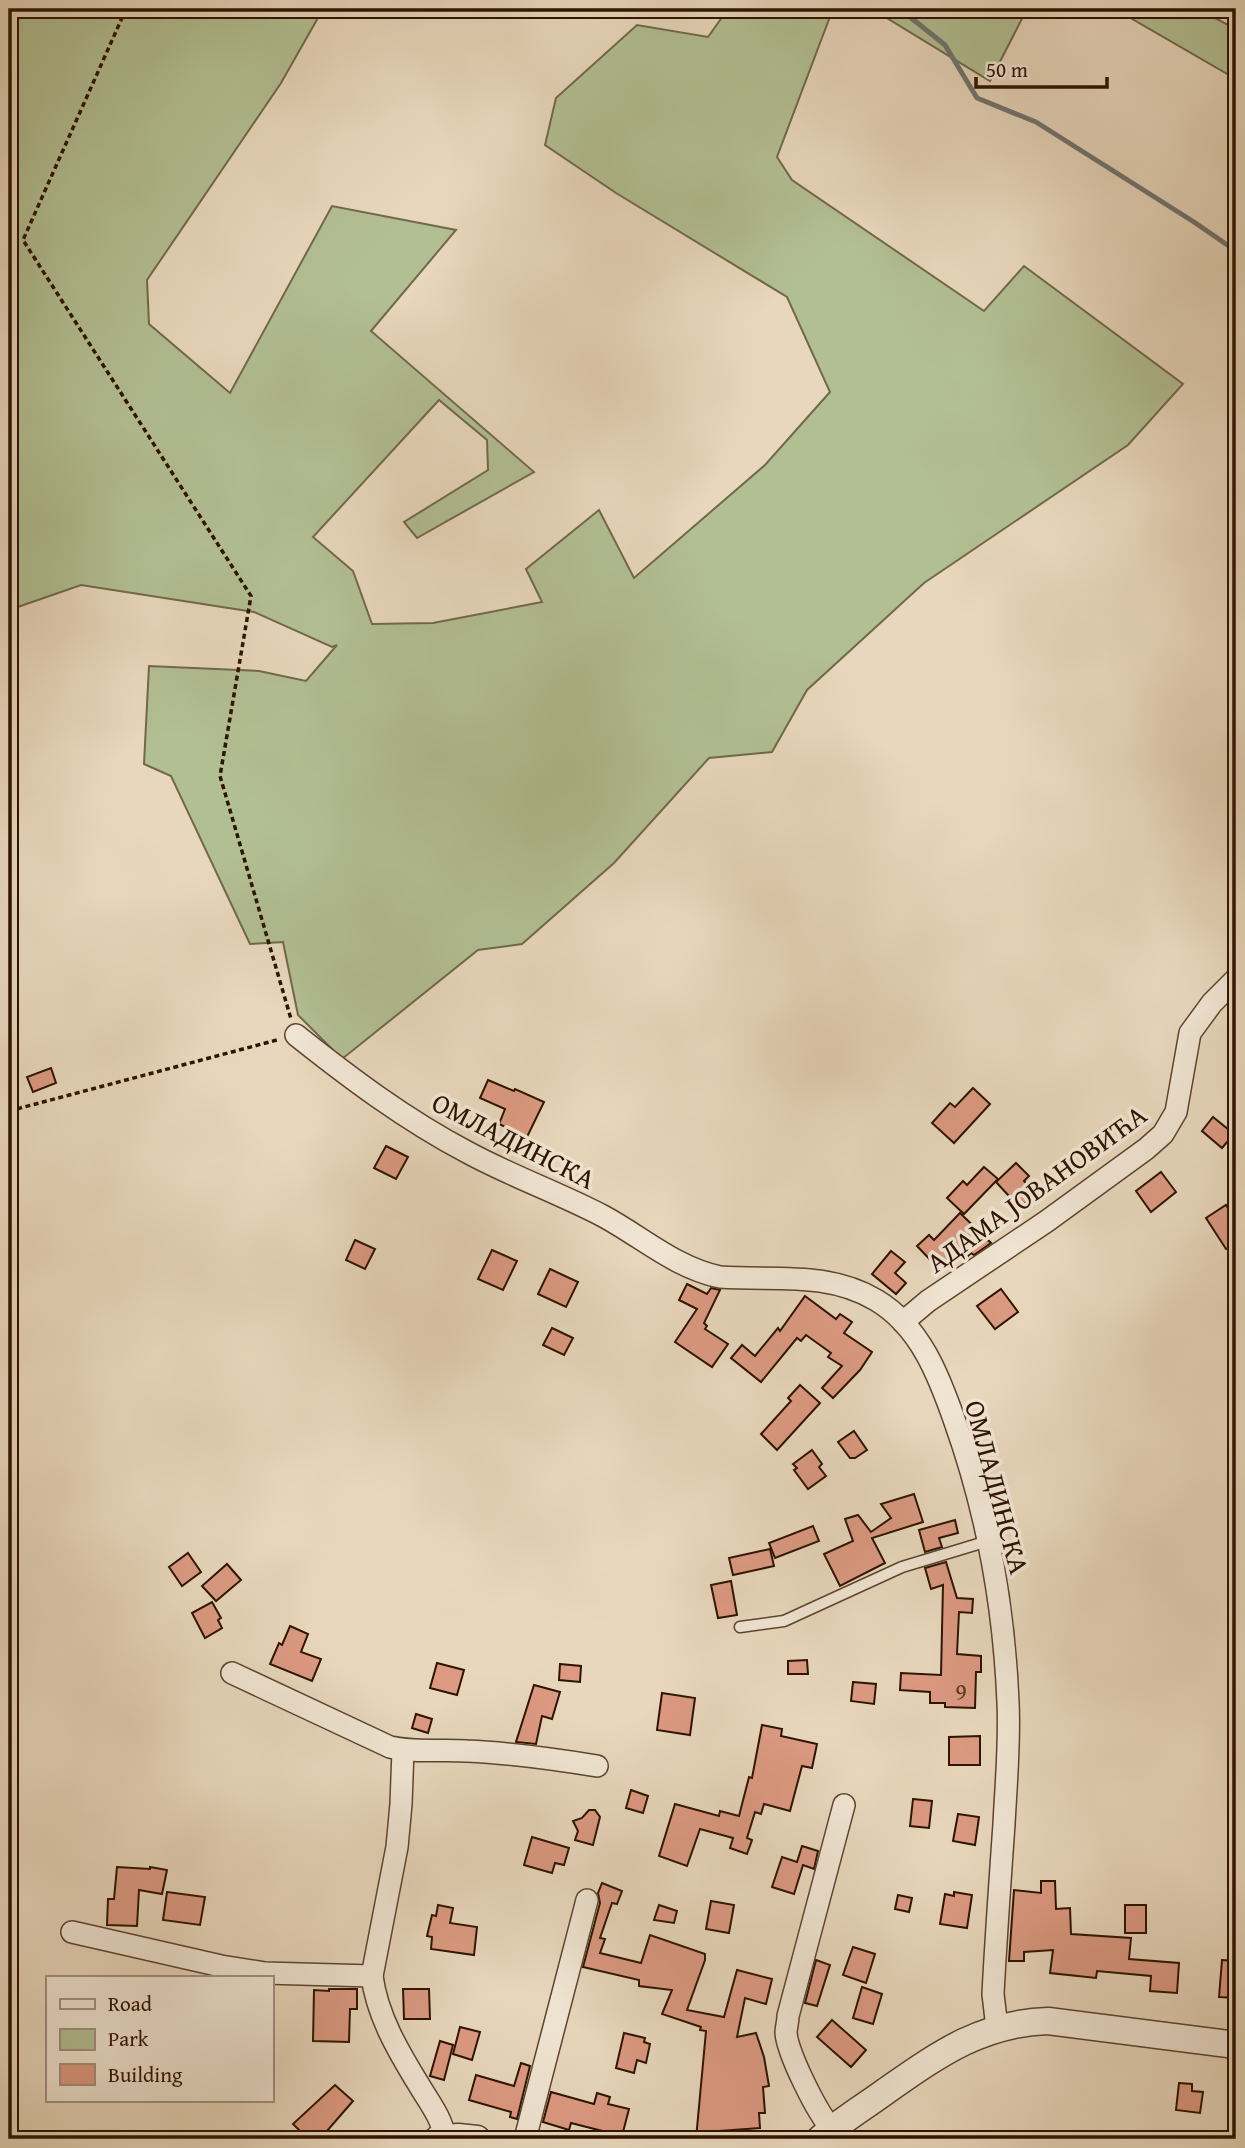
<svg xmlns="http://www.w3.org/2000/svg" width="1245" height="2148" viewBox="0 0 1245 2148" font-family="'Gentium Book Plus',serif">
  <rect width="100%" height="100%" fill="#e8d7bc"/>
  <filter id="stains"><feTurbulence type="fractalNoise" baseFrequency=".00286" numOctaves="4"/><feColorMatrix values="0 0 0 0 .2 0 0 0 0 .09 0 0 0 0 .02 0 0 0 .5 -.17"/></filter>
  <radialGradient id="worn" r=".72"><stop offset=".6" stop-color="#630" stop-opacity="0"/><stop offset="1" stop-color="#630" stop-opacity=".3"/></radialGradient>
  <g fill="#b2bf93" stroke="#70694a" stroke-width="2">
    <path d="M9,9H323L281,83L147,280L149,324L230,393L332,206L456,230L371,331L534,472L417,538L404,522L488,470L487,440L439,400L313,537L353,571L372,624L433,623L542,602L526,569L599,510L634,578L765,465L830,392L787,297L616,193L545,145L556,98L637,25L708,37L728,9H845L831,14L777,157L792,180L984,311L1024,266L1183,384L1128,445L924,583L807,690L772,752L709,758L614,863L522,944L478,950L342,1059L298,1015L283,942L250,944L171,776L144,764L149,666L259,671L306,681L337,645L332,647L254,612L81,585L9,610Z"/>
    <path d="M872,9H1027L990,81Z"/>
    <path d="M1115,9H1198L1236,29V79Z"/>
  </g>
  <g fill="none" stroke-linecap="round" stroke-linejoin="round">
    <path stroke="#707570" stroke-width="5" d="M900,9L945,45L977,98L1036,122L1194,222L1236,251"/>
  </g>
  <g fill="#dc9a82" stroke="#2d1300" stroke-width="2">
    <path d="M51,1068L56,1083L33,1092L27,1077Z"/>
    <path d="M488,1080L514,1091L515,1089L544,1102L527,1137L499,1124L505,1109L480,1098Z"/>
    <path d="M973,1088L990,1104L954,1143L932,1123L950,1103L955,1107Z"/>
    <path d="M1213,1117L1234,1134L1222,1148L1202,1131Z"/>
    <path d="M386,1146L408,1157L396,1179L374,1168Z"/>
    <path d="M1016,1163L1029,1176L1024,1181L1036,1193L1020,1208L996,1182Z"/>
    <path d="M984,1167L998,1179L964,1214L947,1198L963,1181L967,1185Z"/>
    <path d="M1161,1172L1176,1192L1151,1212L1136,1191Z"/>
    <path d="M1226,1205L1236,1220V1243L1226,1249L1206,1218Z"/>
    <path d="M960,1213L991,1243L974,1255L971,1253L967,1257L958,1249L938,1268L917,1246L929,1235L934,1240Z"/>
    <path d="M355,1240L375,1249L365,1269L346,1260Z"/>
    <path d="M492,1250L517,1261L503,1290L478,1279Z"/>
    <path d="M891,1251L905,1262L895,1273L906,1283L896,1294L872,1274Z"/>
    <path d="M550,1269L578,1282L566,1307L538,1294Z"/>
    <path d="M687,1284L707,1294L711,1288L720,1290L704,1323L707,1326L705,1329L728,1344L712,1367L675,1342L697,1309L679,1300Z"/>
    <path d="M1001,1289L1018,1312L995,1329L977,1306Z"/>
    <path d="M805,1296L836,1319L840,1314L852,1322L844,1333L872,1352L860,1370L833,1398L822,1388L842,1366L828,1357L831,1353L806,1335L801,1341L797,1338L761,1382L731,1358L742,1345L755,1356L778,1328L780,1331Z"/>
    <path d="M552,1328L573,1338L564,1355L543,1345Z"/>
    <path d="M800,1385L820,1403L777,1450L761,1434L791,1401L788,1398Z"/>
    <path d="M854,1431L867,1450L855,1458H850L838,1442Z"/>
    <path d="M812,1450L822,1464L819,1467L826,1476L808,1489L794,1470L797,1468L793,1464Z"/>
    <path d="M914,1494L923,1522L872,1538L885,1563L840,1586L824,1554L853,1541L845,1519L858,1515L871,1532L891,1518L881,1504Z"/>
    <path d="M955,1520L958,1533L939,1538L942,1547L925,1552L919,1530Z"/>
    <path d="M813,1526L819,1541L775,1558L769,1543Z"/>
    <path d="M770,1549L774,1566L733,1575L729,1558Z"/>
    <path d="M188,1553L201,1572L182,1586L169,1567Z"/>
    <path d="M946,1562L957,1598L973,1599L972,1613L959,1612L957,1654L981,1656V1672H976L975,1708L945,1707V1703H930V1692L900,1690L901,1673L941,1675L943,1585L931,1589L925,1568Z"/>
    <path d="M227,1564L241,1580L216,1601L202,1586Z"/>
    <path d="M731,1581L737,1615L718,1618L711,1585Z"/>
    <path d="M212,1602L221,1618L218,1620L222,1628L205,1638L192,1613Z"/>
    <path d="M290,1626L308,1634L301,1652L321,1659L312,1681L270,1664L279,1643L282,1645Z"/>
    <path d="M807,1660L808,1674H788V1661Z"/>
    <path d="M437,1663L464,1670L457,1695L430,1688Z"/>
    <path d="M560,1664L581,1666L580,1682L559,1680Z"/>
    <path d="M853,1682L876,1684L874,1704L851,1701Z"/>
    <path d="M534,1685L560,1692L552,1719L542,1716L536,1744L516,1742Z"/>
    <path d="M662,1693L695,1698L690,1735L657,1730Z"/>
    <path d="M416,1714L432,1719L428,1733L412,1728Z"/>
    <path d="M762,1725L782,1729L781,1736L817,1744L812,1768L802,1766L790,1811L764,1804L761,1814L755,1812L747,1838L752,1840L747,1854L730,1848L733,1838L700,1829L687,1866L659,1856L675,1804L719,1816L720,1811L739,1816L749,1777L752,1778Z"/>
    <path d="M980,1736V1765H949V1737Z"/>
    <path d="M631,1790L648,1796L643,1813L626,1808Z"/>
    <path d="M913,1799L932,1801L929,1828L910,1826Z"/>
    <path d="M589,1810H595L600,1817L593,1845L575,1840L578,1831L573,1821L582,1818Z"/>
    <path d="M958,1814L979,1817L975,1845L953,1841Z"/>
    <path d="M532,1837L569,1848L564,1865L555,1863L552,1873L524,1865Z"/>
    <path d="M802,1846L818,1851L814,1869L803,1865L794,1894L772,1887L782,1857L797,1862Z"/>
    <path d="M117,1867L150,1869V1867L167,1870L162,1894L139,1890L137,1926L107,1925L108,1899H114Z"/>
    <path d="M1041,1881H1055L1056,1909L1070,1908L1071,1934L1131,1938L1129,1959L1179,1963L1177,1993L1150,1991L1151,1976L1097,1971L1096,1978L1050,1973L1053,1950L1024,1952V1961H1009L1014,1890L1041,1893Z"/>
    <path d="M602,1883L622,1891L617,1904L612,1903L600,1938L605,1939L600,1953L641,1963L650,1935L705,1954V1960L687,2010L724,2017L737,1970L772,1979L766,2004L745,1998L737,2037L756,2033L764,2057L769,2086L763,2087L765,2113H759L760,2128L720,2131V2139H696L706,2031L700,2030L701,2027L662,2014L672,1990L639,1986V1980L583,1967L600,1903L598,1893Z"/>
    <path d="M167,1892L205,1897L200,1925L163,1920Z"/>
    <path d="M954,1892L972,1895L967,1928L940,1924L945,1894L954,1896Z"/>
    <path d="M898,1895L912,1898L909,1912L895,1909Z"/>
    <path d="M711,1901L734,1905L729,1933L706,1929Z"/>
    <path d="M438,1905L453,1908L450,1923L477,1927L474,1955L431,1949L432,1937L427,1936L432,1915L436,1916Z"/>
    <path d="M659,1905L677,1911L674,1923L654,1920Z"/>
    <rect x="1125" y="1905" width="21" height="28"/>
    <path d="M853,1947L875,1954L866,1983L843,1975Z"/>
    <path d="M816,1960L830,1965L817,2006L805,2003Z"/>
    <path d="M1222,1960L1236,1961V1998L1219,1997Z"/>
    <path d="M862,1987L882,1994L873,2024L853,2018Z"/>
    <path d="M329,1989H357V2009H350L349,2042L313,2041L314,1990L329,1991Z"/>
    <path d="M403,1989H429L430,2019H404Z"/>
    <path d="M832,2020L866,2050L851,2067L817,2037Z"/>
    <path d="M460,2027L480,2032L472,2060L453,2054Z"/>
    <path d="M624,2033L645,2038L644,2042L650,2044L646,2063L637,2060L634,2073L616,2068Z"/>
    <path d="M440,2041L453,2045L444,2080L430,2076Z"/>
    <path d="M521,2063L530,2066L517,2119L510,2117L511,2112L469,2100L476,2075L514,2086Z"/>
    <path d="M1179,2083L1192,2084V2091L1203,2092L1200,2113L1176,2110Z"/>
    <path d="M335,2085L353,2101L320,2139H308L293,2124Z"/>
    <path d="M551,2092L594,2104L597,2093L610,2097L608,2104L629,2109L622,2136L571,2123L569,2130L543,2122Z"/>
  </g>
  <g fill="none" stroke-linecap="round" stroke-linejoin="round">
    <g stroke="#5c442f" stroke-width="13">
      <path id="service" d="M740,1627L784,1621L902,1567L988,1541"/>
    </g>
    <g stroke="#5c442f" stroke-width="24">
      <g id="minor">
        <path d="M296,1035C350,1078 406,1120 467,1152C511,1176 559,1193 603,1216C642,1237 676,1268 720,1277C774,1281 827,1271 876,1300C920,1326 939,1376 955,1422C987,1512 1004,1607 1008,1702C1010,1743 1006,1784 1004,1824C1000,1881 996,1937 993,1994L997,2028"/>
        <path d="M903,1322L928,1301L1047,1221L1146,1149L1163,1134L1176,1112L1190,1033L1212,1003L1236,979"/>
        <path d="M232,1673L390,1747C415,1753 441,1749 467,1751C511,1753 554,1759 597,1766"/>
        <path d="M403,1750L401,1804L397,1847L372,1976C377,2015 398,2051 419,2085C429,2102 442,2118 445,2138"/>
        <path d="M72,1932L221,1966L265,1973L372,1976"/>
        <path d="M832,2129C817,2113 788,2054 786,2033C786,2028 788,2022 788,2016L844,1805"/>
        <path d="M9,2138V2139"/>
        <path d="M525,2139L587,1900"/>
      </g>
    </g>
    <g stroke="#5c442f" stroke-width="29">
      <g id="tertiary">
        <path d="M438,2139L458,2137L477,2139"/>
        <path d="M820,2139C841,2121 864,2107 886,2091C939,2054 982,2023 1048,2021L1236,2045"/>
      </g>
    </g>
    <g stroke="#2d1300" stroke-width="3.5" stroke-dasharray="5 3.5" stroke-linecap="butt">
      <path d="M126,9L23,240L251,596L220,776L291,1019"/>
      <path d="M9,1111L277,1040"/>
    </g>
    <use href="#service" stroke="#f0e5d3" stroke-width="10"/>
    <use href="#minor" stroke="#f0e5d3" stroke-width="21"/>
    <use href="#tertiary" stroke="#f0e5d3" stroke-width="26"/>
  </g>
  <g text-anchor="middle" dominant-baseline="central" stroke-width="7" stroke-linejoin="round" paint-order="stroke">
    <g font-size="24" fill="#593520">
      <text x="961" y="1690">9</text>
    </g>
    <g font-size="28" fill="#2d1300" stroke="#f0e5d3">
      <text transform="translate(514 1140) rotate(27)">ОМЛАДИНСКА</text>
      <text transform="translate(1036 1188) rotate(-36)">АДАМА ЈОВАНОВИЋА</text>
      <text transform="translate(998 1487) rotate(75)">ОМЛАДИНСКА</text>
    </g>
  </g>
  <rect width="1245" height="2148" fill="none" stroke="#e8d7bc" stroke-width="35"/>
  <rect x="10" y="10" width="1224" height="2127" fill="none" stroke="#2d1300" stroke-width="3.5"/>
  <rect x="18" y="18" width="1210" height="2113" fill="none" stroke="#2d1300" stroke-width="2"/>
  <rect x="46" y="1976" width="228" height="126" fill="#f0e5d3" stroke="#a2917f" stroke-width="2"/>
  <rect x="60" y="1999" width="35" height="10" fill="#f0e5d3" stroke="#a2917f" stroke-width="2"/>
  <text x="108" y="2011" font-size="21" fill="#2d1300">Road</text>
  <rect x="60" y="2029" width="35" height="21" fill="#b2bf93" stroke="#a2917f" stroke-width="2"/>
  <text x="108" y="2046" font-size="21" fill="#2d1300">Park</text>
  <rect x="60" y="2064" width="35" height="21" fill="#dc9a82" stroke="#a2917f" stroke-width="2"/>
  <text x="108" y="2082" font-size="21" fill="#2d1300">Building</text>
  <path d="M976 77v10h131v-10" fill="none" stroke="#2d1300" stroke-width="3.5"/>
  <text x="986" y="77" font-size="21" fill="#2d1300" stroke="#f0e5d3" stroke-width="5" paint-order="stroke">50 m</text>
  <rect width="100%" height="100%" filter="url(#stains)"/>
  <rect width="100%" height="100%" fill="url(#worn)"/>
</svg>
